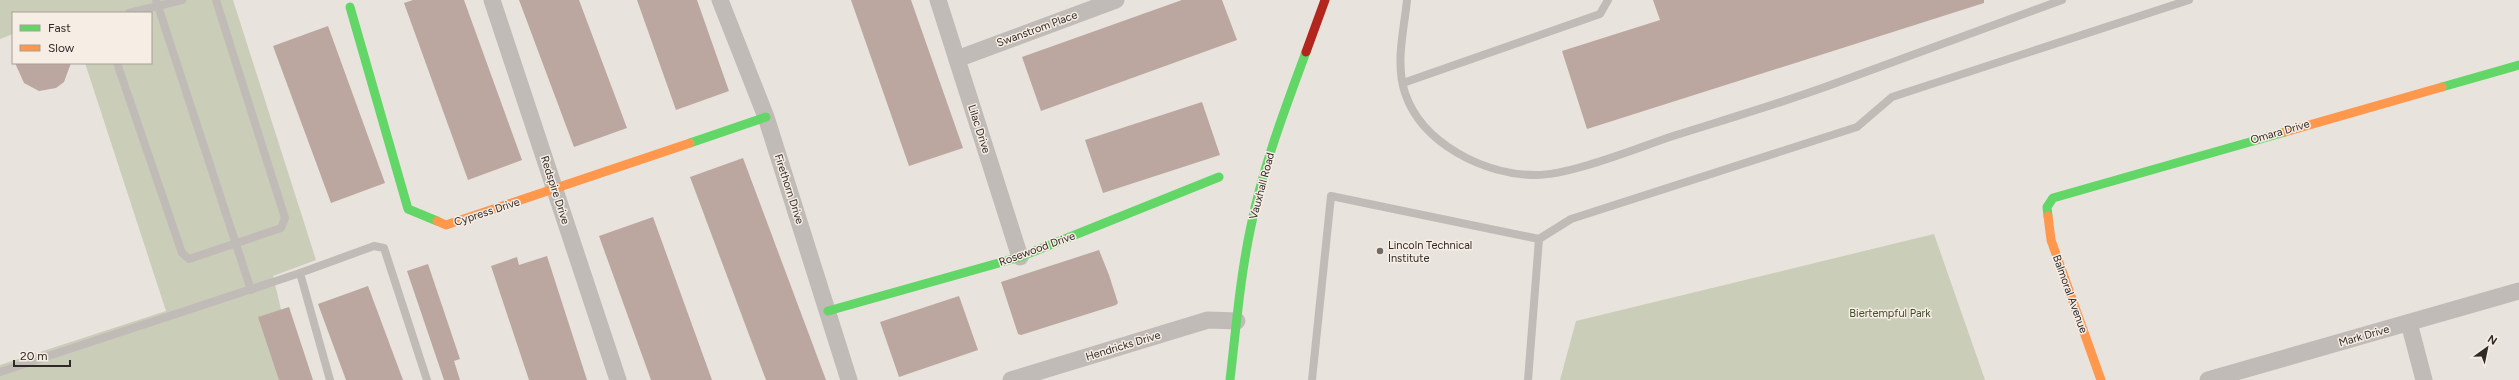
<svg xmlns="http://www.w3.org/2000/svg" width="2519" height="380" viewBox="0 0 2519 380" font-family="Figtree,sans-serif">
  <rect width="100%" height="100%" fill="#e9e3dd"/>
  <g fill="#cacdb8">
    <path d="M0,0H233L316,260L273,276L298,380H0V365L166,311L85,63H151V13H13V34L0,39Z"/>
    <path d="M1934,234L1985,380H1560L1576,321Z"/>
  </g>
  <g fill="#bba7a0">
    <path d="M413,0H464L522,160L468,180L404,3Z"/>
    <path d="M519,0H579L627,128L574,147Z"/>
    <path d="M637,0H697L729,91L676,110Z"/>
    <path d="M851,0H911L963,148L909,166Z"/>
    <path d="M1182,0H1222L1237,40L1041,111L1022,57Z"/>
    <path d="M1653,0H1984V3L1587,129L1562,51L1660,20Z"/>
    <path d="M328,26L385,183L331,203L273,46Z"/>
    <path d="M15,63H71L64,82L56,88L39,91L24,83Z"/>
    <path d="M1202,102L1220,155L1103,193L1085,140Z"/>
    <path d="M743,158L826,380H766L690,177Z"/>
    <path d="M653,217L712,380H651L599,236Z"/>
    <path d="M1099,250L1109,275L1118,303L1116,305L1021,335L1018,334L1001,282Z"/>
    <path d="M547,256L587,380H529L491,266L517,257L519,265Z"/>
    <path d="M428,264L460,359L454,361L460,380H444L407,271Z"/>
    <path d="M368,286L403,380H346L318,304Z"/>
    <path d="M959,296L978,350L899,377L880,322Z"/>
    <path d="M289,307L313,380H279L258,317Z"/>
  </g>
  <g fill="none" stroke-linecap="round" stroke-linejoin="round">
    <g stroke="#c1bbb7" stroke-width="8">
      <path d="M156,0L251,290"/>
      <path d="M1407,0C1404,31 1395,62 1405,93C1422,144 1485,175 1536,175C1571,175 1637,148 1673,136C1727,119 1782,103 1836,83C1911,56 1986,28 2062,0"/>
      <path d="M129,13L182,0"/>
      <path d="M117,63L182,253L189,259L281,228L285,218L216,0"/>
      <path d="M1403,83L1600,14L1608,0"/>
      <path d="M1539,239L1571,219L1857,127L1892,97L2189,0"/>
      <path d="M300,273L330,380"/>
      <path d="M0,372L300,273L374,246L384,248L427,380"/>
      <path d="M1312,380L1331,196L1539,239L1528,380"/>
    </g>
    <g stroke="#c1bbb7" stroke-width="17">
      <path d="M492,0L618,380"/>
      <path d="M720,0L766,117L849,380"/>
      <path d="M938,0L1020,257"/>
      <path d="M957,59L1116,0"/>
      <path d="M2409,323L2424,380"/>
      <path d="M1011,380L1208,320L1237,321"/>
      <path d="M2208,380L2519,291"/>
    </g>
    <g stroke="#63d668" stroke-width="9">
      <path d="M350,7L408,209L437,221"/>
      <path d="M2442,87L2519,65"/>
      <path d="M690,143L766,117"/>
      <path d="M2048,216L2047,207L2053,198L2285,132"/>
      <path d="M828,311L1020,257L1219,177"/>
      <path d="M1230,380C1236,329 1240,277 1251,226C1263,166 1285,109 1306,52"/>
    </g>
    <g stroke="#ff974d" stroke-width="9">
      <path d="M2285,132L2442,87"/>
      <path d="M2048,216L2051,240L2101,380"/>
      <path d="M437,221L446,225L690,143"/>
    </g>
    <path stroke="#b3261e" stroke-width="9" d="M1306,52L1325,0"/>
  </g>
  <circle fill="#716a66" stroke="#f6ede4" stroke-width="1.5" cx="1380" cy="251" r="4"/>
  <g text-anchor="middle" dominant-baseline="central" stroke-width="3" stroke-linejoin="round" paint-order="stroke">
    <g font-size="11" fill="#312926" stroke="#f6ede4">
      <text transform="translate(1037 29) rotate(-20)">Swanstrom Place</text>
      <text transform="translate(979 129) rotate(72)">Lilac Drive</text>
      <text transform="translate(2280 132) rotate(-16)">Omara Drive</text>
      <text transform="translate(1262 186) rotate(-75)">Vauxhall Road</text>
      <text transform="translate(789 189) rotate(72)">Firethorn Drive</text>
      <text transform="translate(555 190) rotate(72)">Redspire Drive</text>
      <text transform="translate(487 212) rotate(-18)">Cypress Drive</text>
      <text transform="translate(1037 249) rotate(-20)">Rosewood Drive</text>
      <text transform="translate(2070 294) rotate(70)">Balmoral Avenue</text>
      <text transform="translate(2364 336) rotate(-16)">Mark Drive</text>
      <text transform="translate(1123 346) rotate(-17)">Hendricks Drive</text>
    </g>
    <g font-size="11" fill="#312926" stroke="#f6ede4" text-anchor="start">
      <text x="1388" y="245">Lincoln Technical<tspan x="1388" dy="13">Institute</tspan></text>
    </g>
    <g font-size="11" fill="#424c2c" stroke="#f6ede4">
      <text x="1890" y="313">Biertempful Park</text>
    </g>
  </g>
  <rect x="12" y="12" width="140" height="52" fill="#f6ede4" stroke="#a79f98"/>
  <rect x="20" y="25" width="20" height="6" fill="#63d668" stroke="#a79f98"/>
  <text x="48" y="32" font-size="12" fill="#312926">Fast</text>
  <rect x="20" y="45" width="20" height="6" fill="#ff974d" stroke="#a79f98"/>
  <text x="48" y="52" font-size="12" fill="#312926">Slow</text>
  <g transform="translate(2487 348) rotate(33)" stroke="#f6ede4" stroke-width="3" paint-order="stroke">
  <path d="M0-3L7 15L0 10L-7 15Z" fill="#312926"/>
  <text y="-6" font-size="11" font-weight="bold" text-anchor="middle" fill="#312926">N</text>
  </g>
  <path d="M14 360v6h56v-6" fill="none" stroke="#312926" stroke-width="2"/>
  <text x="20" y="360" font-size="12" fill="#312926" stroke="#f6ede4" stroke-width="3" paint-order="stroke">20 m</text>
</svg>
